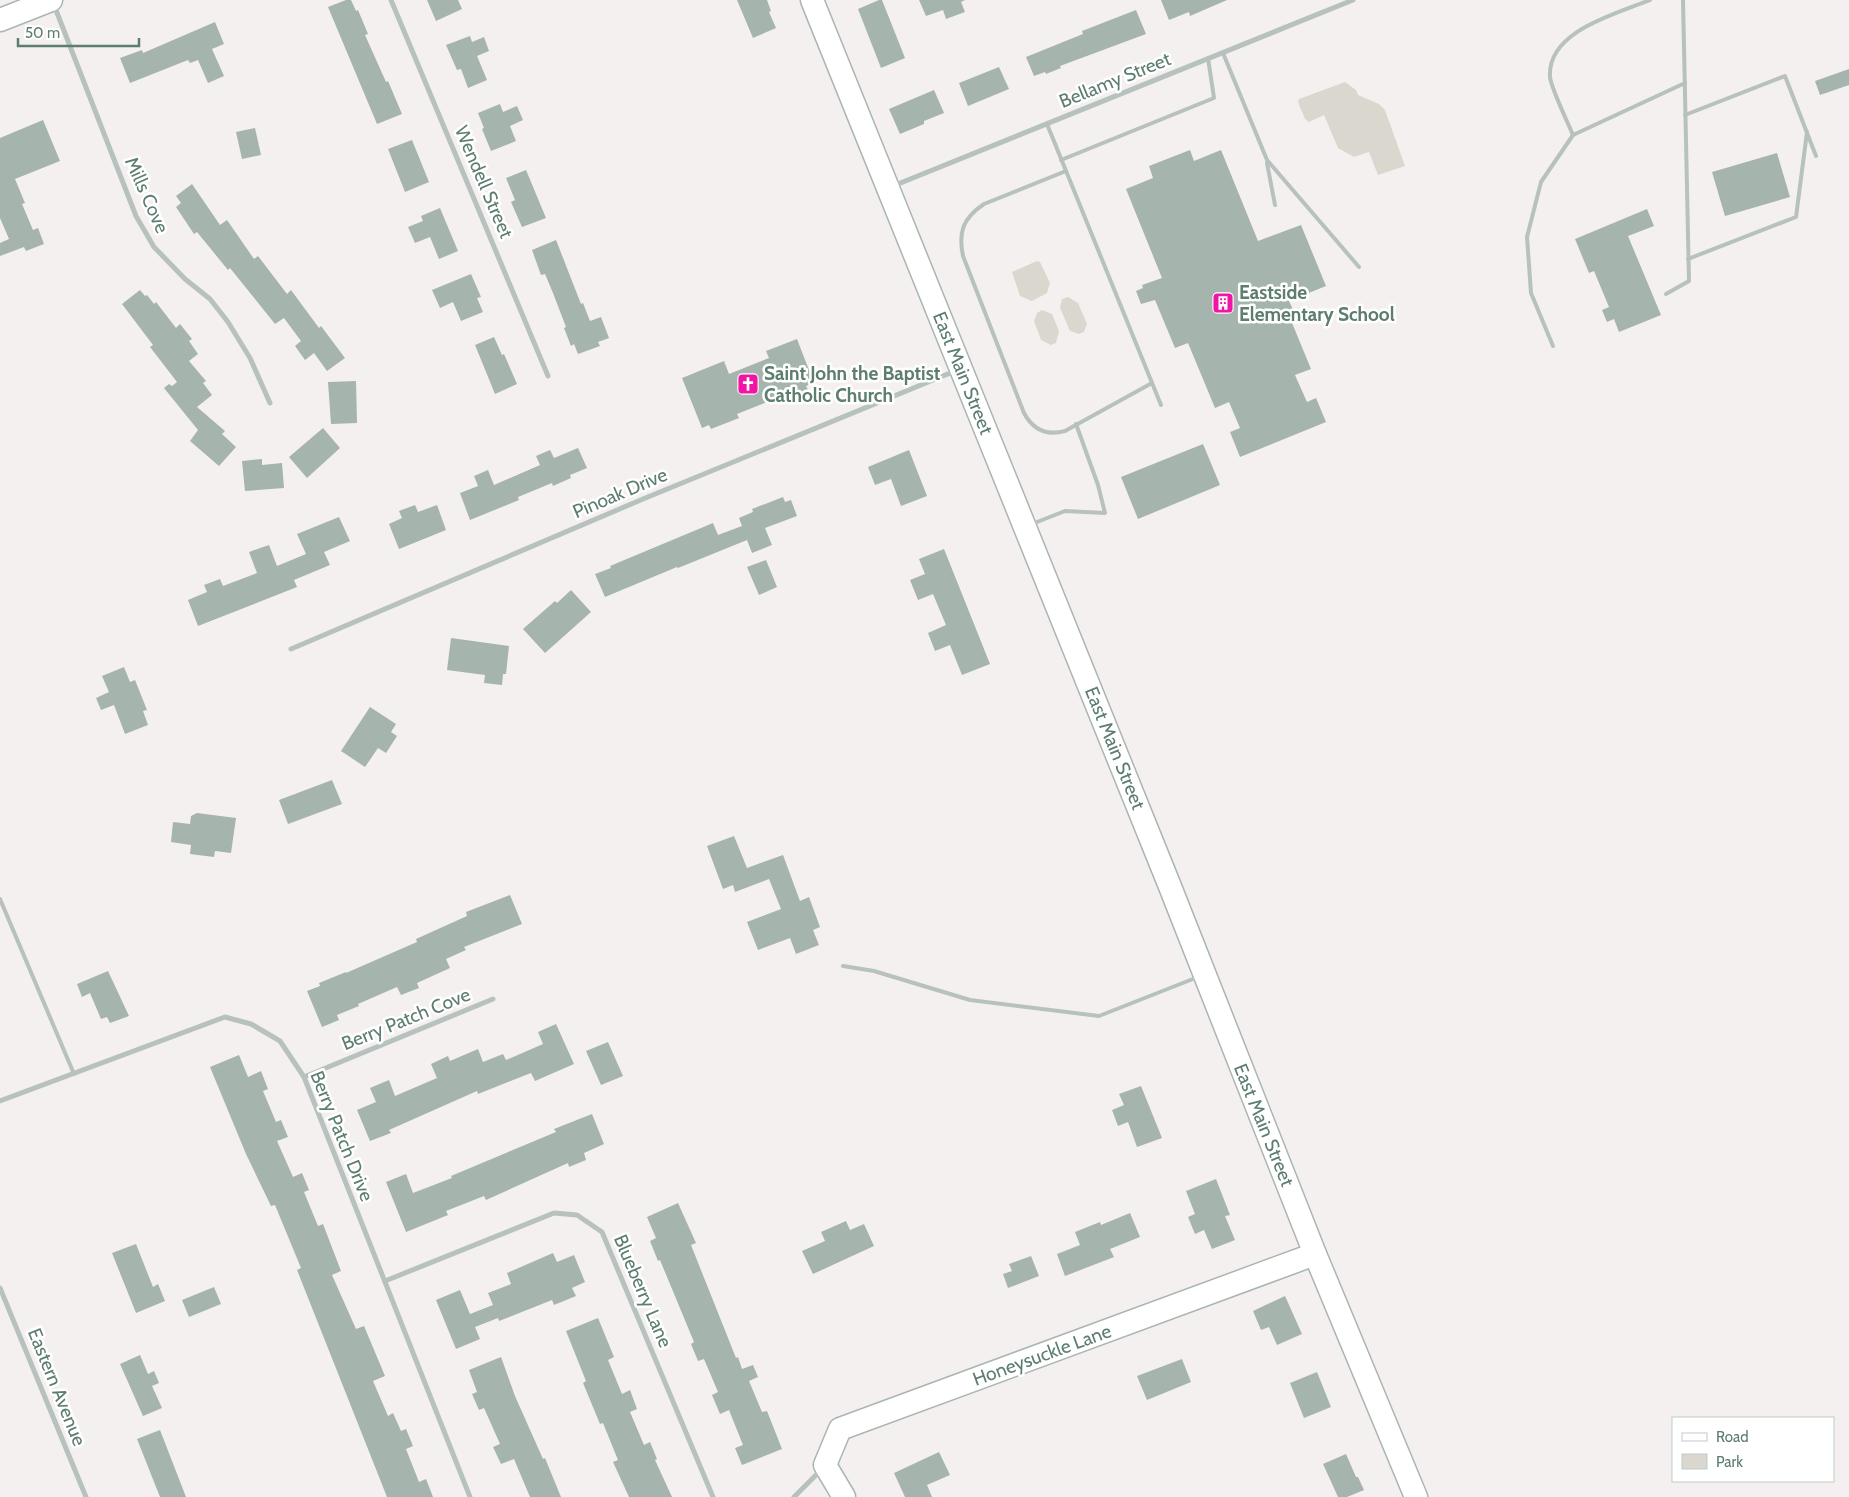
<svg xmlns="http://www.w3.org/2000/svg" width="1849" height="1497" viewBox="0 0 1849 1497" font-family="Cabin,sans-serif">
  <rect width="100%" height="100%" fill="#f5f0f0"/>
  <g fill="#dad7cf">
    <path d="M1345,82L1356,90L1358,95L1379,104L1385,110L1405,166L1378,175L1369,152L1354,157L1338,148L1324,115L1309,122L1305,119L1298,102L1299,99Z"/>
    <path d="M1037,261L1040,262L1050,283L1047,293L1032,301L1020,296L1012,272Z"/>
    <path d="M1068,297L1078,303L1087,324L1084,332L1079,334L1070,331L1060,308L1062,299Z"/>
    <path d="M1042,310L1052,314L1059,331L1056,343L1051,345L1041,340L1034,321L1037,313Z"/>
  </g>
  <g fill="#a5b4ad">
    <path d="M346,0H351L356,11L358,10L368,34L365,35L386,82L388,81L402,114L377,124L328,7Z"/>
    <path d="M427,0H458L462,9L436,21Z"/>
    <path d="M737,0H767L771,11L769,12L776,28L753,38Z"/>
    <path d="M879,0H882L905,58L881,68L858,9Z"/>
    <path d="M919,0H965L961,2L965,12L946,19L943,10L926,16Z"/>
    <path d="M1161,0H1227L1190,16L1189,12L1169,20Z"/>
    <path d="M1136,10L1146,34L1060,66L1061,68L1046,74L1045,72L1034,76L1026,57L1083,34L1082,31Z"/>
    <path d="M215,22L224,44L212,49L224,76L208,83L198,60L190,63L188,60L130,83L120,58L142,50L143,53Z"/>
    <path d="M470,36L472,42L484,37L489,51L477,56L487,80L468,88L461,69L457,70L446,45Z"/>
    <path d="M999,67L1009,89L968,106L959,83Z"/>
    <path d="M1849,69V85L1820,95L1815,81Z"/>
    <path d="M934,90L944,113L924,121V124L900,134L889,109Z"/>
    <path d="M500,104L503,112L517,106L523,120L510,126L516,141L491,151L482,129L484,128L478,113Z"/>
    <path d="M43,120L60,161L15,179L25,203L22,204L33,230L38,228L44,244L26,251L24,247L0,256V243L9,239L0,218V138Z"/>
    <path d="M255,128L261,155L242,159L236,132Z"/>
    <path d="M412,140L429,182L405,192L388,149Z"/>
    <path d="M1190,150L1194,161L1221,150L1258,241L1301,225L1326,286L1289,301L1296,316L1290,318L1311,369L1295,375L1307,402L1316,398L1326,422L1240,457L1230,432L1240,428L1229,402L1215,408L1188,343L1175,348L1155,300L1141,304L1136,291L1143,288L1142,285L1162,278L1126,189L1153,178L1149,166Z"/>
    <path d="M1777,153L1790,197L1725,216L1712,172Z"/>
    <path d="M526,170L546,218L522,227L511,202L515,200L506,178Z"/>
    <path d="M192,184L220,225L227,220L254,259L258,256L287,294L291,290L319,328L321,326L345,358L327,371L314,353L305,360L295,346L301,341L284,318L275,324L230,268L228,270L197,232L194,234L176,207L181,203L176,196Z"/>
    <path d="M440,208L458,251L439,259L430,237L415,243L408,227L423,221L421,216Z"/>
    <path d="M1647,209L1654,226L1628,236L1661,315L1619,332L1614,319L1607,322L1602,310L1609,307L1594,271L1589,273L1575,239Z"/>
    <path d="M556,240L581,304L583,303L590,321L601,317L609,338L598,342L600,346L578,354L574,344L571,346L564,328L566,327L553,293L545,274L541,275L532,250Z"/>
    <path d="M471,274L481,297L477,298L483,312L461,321L453,302L440,308L432,290Z"/>
    <path d="M140,290L145,296L147,295L154,304L156,302L176,328L180,324L192,339L189,341L198,354L189,361L206,381L203,383L212,395L197,407L225,431L222,434L236,447L219,466L190,441L198,430L164,388L169,384L172,386L177,382L150,347L153,345L122,304Z"/>
    <path d="M494,337L502,355L504,354L517,384L495,394L475,345Z"/>
    <path d="M797,339L814,383L806,386L808,390L793,396L792,392L737,414L739,418L711,429L709,425L702,428L682,378L724,361L729,374L769,358L766,351Z"/>
    <path d="M356,381L357,423L331,424L328,382Z"/>
    <path d="M323,428L340,448L307,478L289,457Z"/>
    <path d="M1203,444L1220,485L1138,519L1121,477Z"/>
    <path d="M578,448L587,468L570,475L571,478L553,486L552,483L518,497L519,500L470,520L460,493L478,486L474,476L488,470L494,485L540,465L536,456L550,450L554,458Z"/>
    <path d="M909,450L927,496L901,506L891,479L875,485L868,467Z"/>
    <path d="M262,459V465L282,463L284,488L245,491L242,461Z"/>
    <path d="M783,497L785,502L791,500L797,516L765,528L772,545L752,553L747,540L678,568L677,567L605,597L595,574L611,568L610,566L713,523L718,535L742,526L739,518L753,512L752,509Z"/>
    <path d="M415,505L418,512L437,505L446,530L399,549L389,524L402,518L399,511Z"/>
    <path d="M339,517L350,541L324,552L330,565L294,580L297,587L198,626L188,600L207,592L204,585L220,579L223,586L257,573L249,552L269,545L277,566L306,554L297,534Z"/>
    <path d="M944,549L990,664L962,675L950,645L935,651L928,633L946,625L933,594L918,600L910,580L925,574L919,559Z"/>
    <path d="M766,560L777,587L759,595L747,567Z"/>
    <path d="M571,590L591,612L545,653L523,629L555,601L557,603Z"/>
    <path d="M451,638L509,646L506,674H503L502,685L484,683L485,675L447,670Z"/>
    <path d="M124,667L130,682L135,680L147,710L143,711L148,725L125,734L114,705L101,710L96,698L109,692L102,676Z"/>
    <path d="M370,707L396,724L391,732L397,736L386,753L378,748L365,767L341,751Z"/>
    <path d="M332,780L342,804L288,824L279,800Z"/>
    <path d="M197,813L236,818L231,853L215,851L214,857L190,854L191,845L171,842L173,822L190,824L191,816Z"/>
    <path d="M734,836L747,868L783,855L800,901L809,897L820,927L813,930L819,945L796,954L790,938L758,950L747,922L781,909L769,879L735,892L733,885L723,889L707,846Z"/>
    <path d="M510,895L522,924L464,947L466,950L446,959L450,968L417,983L419,988L401,995L397,987L358,1004L359,1006L337,1015L339,1020L322,1027L307,991L320,986L319,983L346,972V973L417,942L416,939L467,916L466,912Z"/>
    <path d="M108,971L129,1016L110,1023L107,1017L101,1019L90,993L82,997L77,984Z"/>
    <path d="M556,1024L574,1064L535,1081L531,1073L478,1094L477,1091L389,1130L391,1133L370,1141L357,1110L376,1102L370,1088L389,1080L395,1096L437,1078L431,1064L448,1056L450,1061L478,1049L483,1062L503,1054L506,1060L543,1044L538,1032Z"/>
    <path d="M608,1042L623,1076L601,1085L586,1051Z"/>
    <path d="M239,1055L248,1077L261,1071L268,1089L263,1091L276,1122L281,1120L288,1137L277,1141L293,1177L302,1173L309,1190L304,1192L318,1226L323,1224L341,1271L332,1275L356,1329L364,1326L385,1376L373,1381L388,1416L393,1413L401,1431L406,1429L413,1446L406,1449L419,1482L426,1479L433,1497H387L297,1270L301,1268L275,1205L271,1206L246,1154L210,1067Z"/>
    <path d="M1141,1086L1162,1138L1137,1147L1128,1122L1118,1126L1112,1110L1124,1105L1119,1094Z"/>
    <path d="M592,1114L604,1144L584,1153L586,1160L569,1167L568,1163L486,1200L484,1196L446,1211L448,1215L406,1232L386,1182L406,1174L413,1193L452,1178L451,1176L556,1132L554,1129Z"/>
    <path d="M1216,1179L1230,1215L1225,1216L1235,1240L1212,1249L1204,1230L1195,1234L1188,1217L1195,1214L1186,1191Z"/>
    <path d="M678,1203L696,1243L691,1245L736,1358L738,1357L742,1369L753,1365L758,1377L749,1381L762,1412L767,1411L782,1449L742,1465L735,1448L743,1445L729,1410L720,1414L712,1395L718,1392L704,1359L698,1361L691,1344L694,1342L660,1260L658,1261L650,1241L656,1238L647,1217Z"/>
    <path d="M1130,1213L1140,1237L1110,1249L1114,1257L1065,1276L1057,1254L1080,1245L1075,1232L1100,1222L1101,1225Z"/>
    <path d="M846,1221L850,1230L864,1224L874,1246L813,1274L802,1251L825,1241L821,1232Z"/>
    <path d="M136,1244L153,1287L158,1284L165,1301L136,1313L112,1253Z"/>
    <path d="M553,1253L557,1262L574,1255L585,1282L572,1288L576,1296L554,1305L552,1300L499,1321L498,1318L475,1327L480,1339L456,1349L436,1300L460,1290L470,1314L493,1305L488,1293L511,1284L507,1273Z"/>
    <path d="M1031,1256L1039,1276L1008,1288L1003,1274L1012,1271L1009,1264Z"/>
    <path d="M214,1287L221,1304L189,1317L182,1300Z"/>
    <path d="M1285,1296L1302,1334L1277,1345L1269,1327L1261,1330L1253,1311Z"/>
    <path d="M598,1318L614,1357L608,1360L622,1394L630,1390L637,1409L630,1412L644,1445L650,1442L657,1459L655,1460L672,1497H629L613,1462L618,1460L603,1423L600,1424L583,1383L586,1381L566,1331Z"/>
    <path d="M140,1355L148,1374L154,1371L159,1383L152,1386L162,1408L143,1416L120,1364Z"/>
    <path d="M501,1357L515,1396L543,1459L545,1458L561,1497H530L514,1459L501,1464L493,1447L500,1444L484,1408L479,1410L472,1394L477,1392L469,1370Z"/>
    <path d="M1182,1359L1191,1382L1147,1400L1137,1376Z"/>
    <path d="M1317,1372L1331,1407L1304,1418L1290,1383Z"/>
    <path d="M160,1430L186,1497H160L137,1439Z"/>
    <path d="M939,1452L950,1475L927,1485L932,1497H905L894,1473Z"/>
    <path d="M1346,1454L1356,1477H1358L1364,1490L1347,1497H1338L1323,1464Z"/>
  </g>
  <g fill="none" stroke-linecap="round" stroke-linejoin="round">
    <g stroke="#aab6b1" stroke-width="25">
      <g id="secondary">
        <path d="M812,0L1169,884L1315,1254L1416,1497"/>
        <path d="M0,20L51,0"/>
        <path d="M844,1497L825,1465L840,1429L1315,1254"/>
      </g>
    </g>
    <g stroke="#b7c1bd" stroke-width="4">
      <path d="M1223,53L1267,160L1359,267"/>
      <path d="M1685,115L1785,76L1816,156"/>
      <path d="M1047,124L1161,405"/>
      <path d="M1573,135C1568,123 1551,88 1550,77C1547,31 1616,14 1650,0"/>
      <path d="M1061,160L1214,98L1208,58"/>
      <path d="M1267,163L1275,205"/>
      <path d="M1066,171L984,204C963,218 958,232 963,256L1024,413C1033,430 1046,436 1065,431L1152,383"/>
      <path d="M1688,259L1796,217L1807,132"/>
      <path d="M1666,294L1689,281L1683,0"/>
      <path d="M1553,346L1531,293L1527,237L1541,182L1573,135L1685,83"/>
      <path d="M1032,524L1065,511L1105,513L1098,485L1076,424"/>
      <path d="M0,899L74,1074"/>
      <path d="M843,966L874,971L970,1000L1099,1016L1198,977"/>
    </g>
    <g stroke="#b7c1bd" stroke-width="5">
      <path d="M391,0L548,376"/>
      <path d="M54,5L136,216L154,247L185,279L210,299L228,322L250,358L270,403"/>
      <path d="M893,186L1353,0"/>
      <path d="M291,649L643,499L955,371"/>
      <path d="M304,1077L493,999"/>
      <path d="M0,1101L225,1017L251,1024L280,1041L304,1077L470,1497"/>
      <path d="M385,1281L554,1213L577,1215L602,1232L713,1497"/>
      <path d="M0,1288L86,1497"/>
      <path d="M794,1497L822,1469"/>
    </g>
    <use href="#secondary" stroke="#fff" stroke-width="22"/>
  </g>
  <defs>
    <g id="building-square" transform="scale(1.125)"><rect x="-9" y="-9" width="18" height="18" rx="4" fill="#f015a5" stroke="#fff"/><path d="M-4-6H4V6H1V3H-1V6H-4ZM-2.5-4.3h1.7v1.8h-1.7ZM.8-4.3h1.7v1.8H.8ZM-2.5-1h1.7V.8h-1.7ZM.8-1h1.7V.8H.8Z" fill="#fff"/></g>
    <g id="church-square" transform="scale(1.125)"><rect x="-9" y="-9" width="18" height="18" rx="4" fill="#f015a5" stroke="#fff"/><path d="M-1.2-6h2.4v3.5h3.3v2.4h-3.3V6h-2.4V-.1h-3.3v-2.4h3.3Z" fill="#fff"/></g>
  </defs>
  <g fill-rule="evenodd">
    <use href="#building-square" x="1223" y="303"/>
    <use href="#church-square" x="748" y="384"/>
  </g>
  <g text-anchor="middle" dominant-baseline="central" stroke-width="5" stroke-linejoin="round" paint-order="stroke">
    <g font-size="19" fill="#5d7d6f" stroke="#fff">
      <text transform="translate(1115 80) rotate(-22)">Bellamy Street</text>
      <text transform="translate(484 182) rotate(67)">Wendell Street</text>
      <text transform="translate(147 195) rotate(66)">Mills Cove</text>
      <text transform="translate(963 373) rotate(68)">East Main Street</text>
      <text transform="translate(620 493) rotate(-23)">Pinoak Drive</text>
      <text transform="translate(1115 748) rotate(68)">East Main Street</text>
      <text transform="translate(406 1019) rotate(-22)">Berry Patch Cove</text>
      <text transform="translate(1264 1125) rotate(68)">East Main Street</text>
      <text transform="translate(342 1136) rotate(68)">Berry Patch Drive</text>
      <text transform="translate(643 1291) rotate(67)">Blueberry Lane</text>
      <text transform="translate(1042 1355) rotate(-20)">Honeysuckle Lane</text>
      <text transform="translate(57 1387) rotate(68)">Eastern Avenue</text>
    </g>
    <g font-size="19" font-weight="bold" fill="#5d7d6f" stroke="#fff" text-anchor="start">
      <text x="1239" y="292">Eastside<tspan x="1239" dy="22">Elementary School</tspan></text>
      <text x="764" y="373">Saint John the Baptist<tspan x="764" dy="22">Catholic Church</tspan></text>
    </g>
  </g>
  <rect x="1672" y="1417" width="162" height="65" fill="#ffffff" stroke="#becbc5"/>
  <rect x="1682" y="1433" width="25" height="8" fill="#ffffff" stroke="#becbc5"/>
  <text x="1716" y="1442" font-size="15" fill="#5d7d6f">Road</text>
  <rect x="1682" y="1454" width="25" height="15" fill="#dad7cf" stroke="#becbc5"/>
  <text x="1716" y="1467" font-size="15" fill="#5d7d6f">Park</text>
  <path d="M18 38v8h121v-8" fill="none" stroke="#5d7d6f" stroke-width="2.5"/>
  <text x="25" y="38" font-size="15" fill="#5d7d6f" stroke="#ffffff" stroke-width="4" paint-order="stroke">50 m</text>
</svg>
